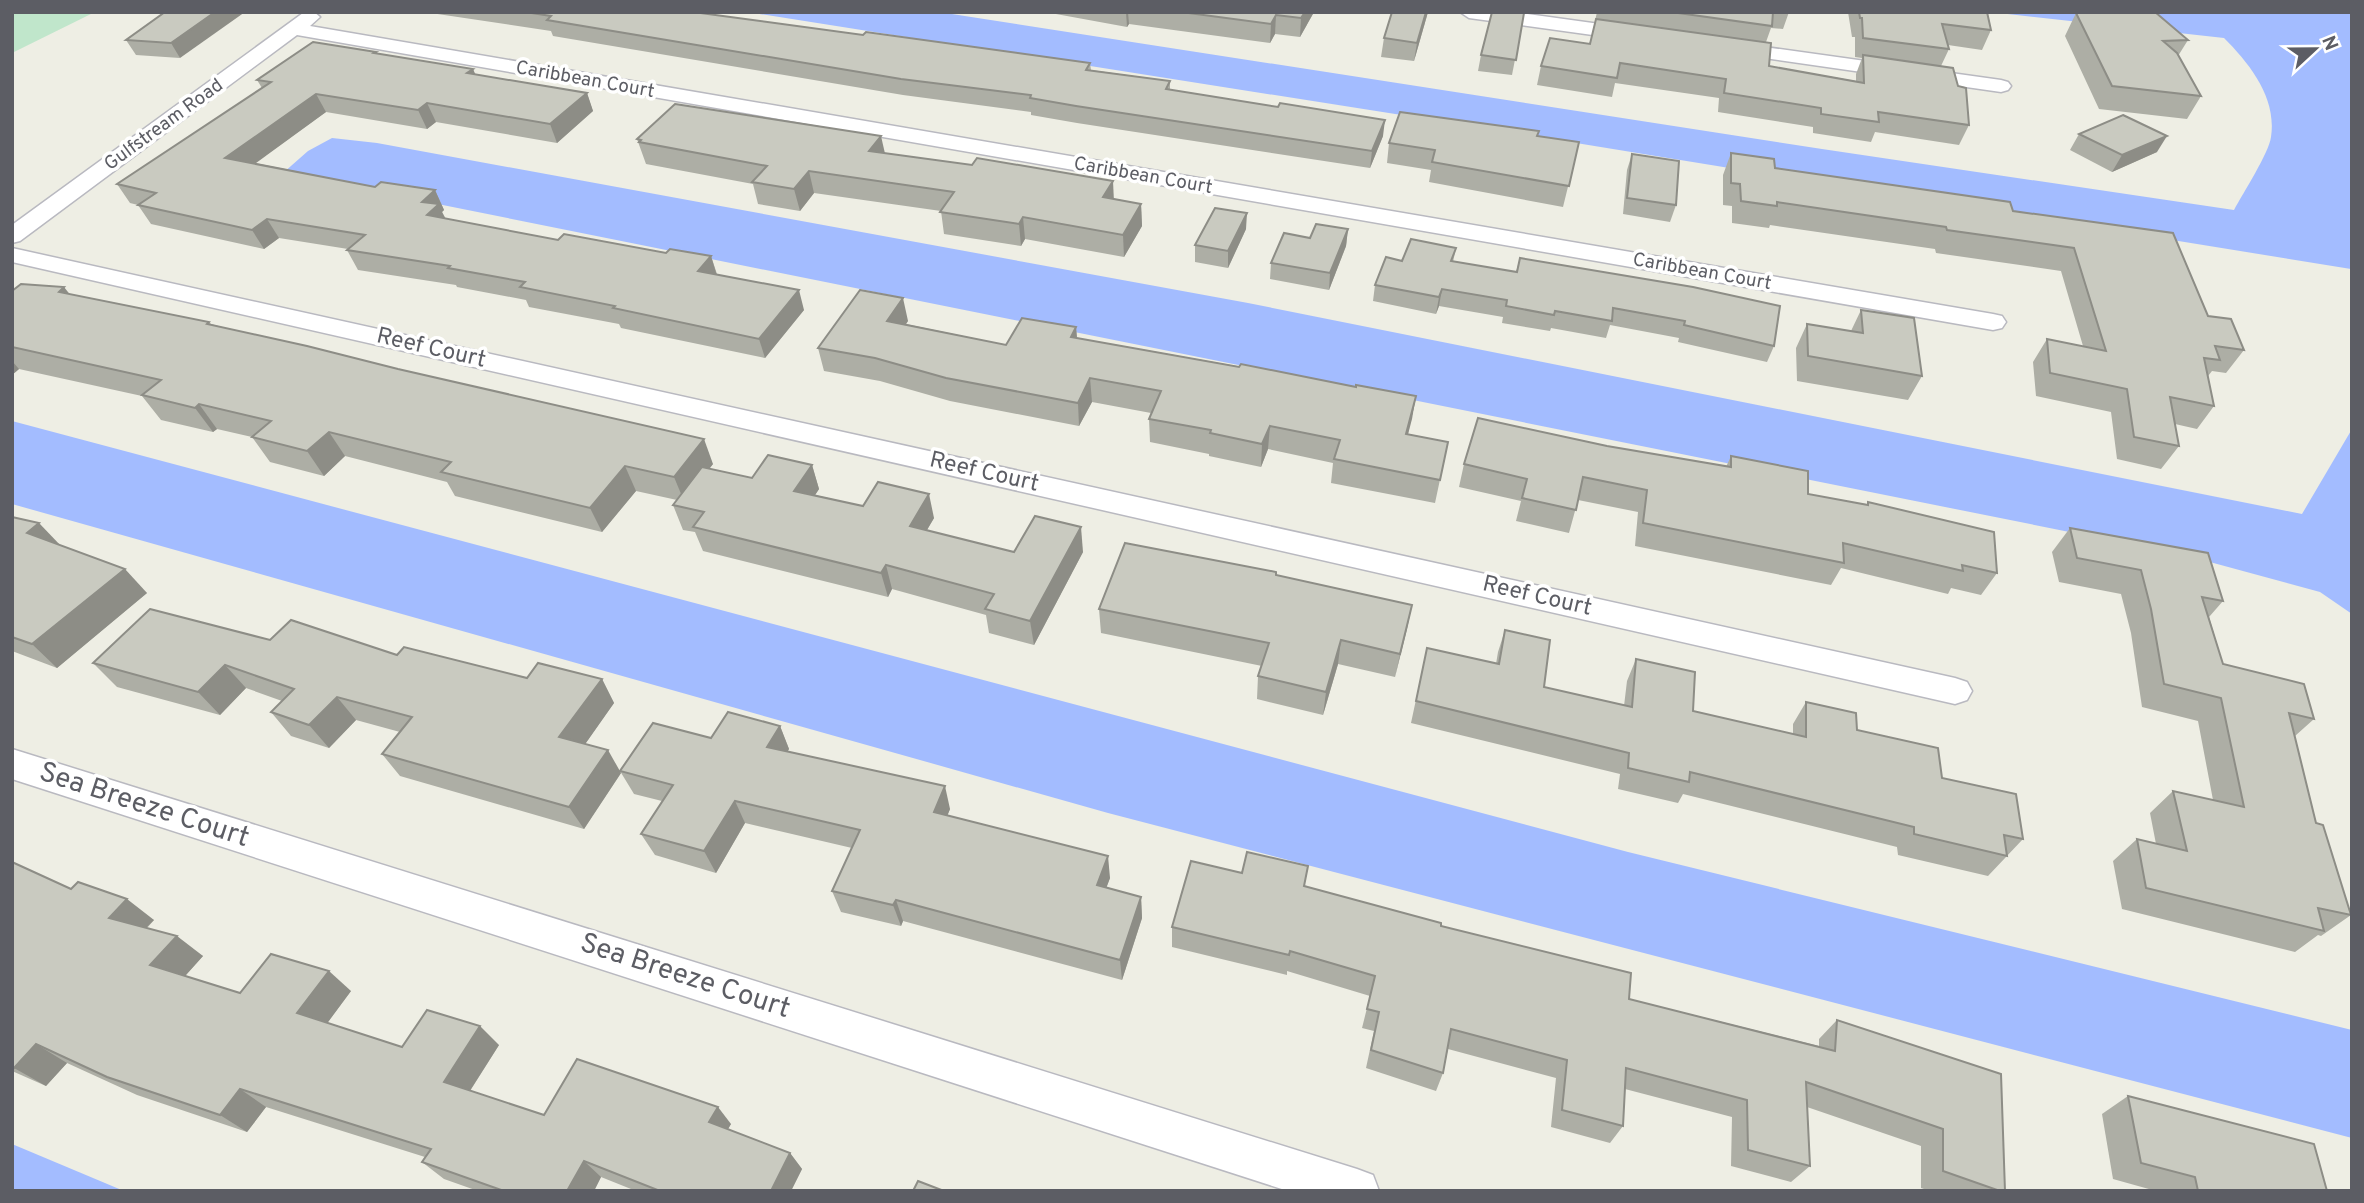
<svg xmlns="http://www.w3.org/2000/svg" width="2364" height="1203" viewBox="0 0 2364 1203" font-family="Overpass,sans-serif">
  <rect width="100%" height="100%" fill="#eeeee4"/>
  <path fill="#c0e6cb" d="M12,12H95L12,53Z"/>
  <g fill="#a3bcff">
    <path d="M747,12H939L1822,149L2234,210C2243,193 2269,153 2271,137C2277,98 2250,64 2224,38L1990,12H2352V273L2351,269L1465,125Z"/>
    <path d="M332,138L377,143L1248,303L2302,514L2352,429V614L2320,592L2184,555L283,173L308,151Z"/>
    <path d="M12,421L1628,852L2352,1030V1138L1108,813L12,504Z"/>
    <path d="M12,1144L124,1191H12Z"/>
  </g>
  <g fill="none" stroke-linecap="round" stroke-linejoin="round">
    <g stroke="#b9b9c0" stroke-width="3">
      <g id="minor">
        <path d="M314,12L320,17L310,26L1993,314L2002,316L2006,322L2002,328L1993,330L297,35L20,241L12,243V225L303,13Z"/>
        <path d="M1460,12H1513L1636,29L1646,35L1636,41L1469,18Z"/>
        <path d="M1729,42L2001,80L2008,82L2011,86L2008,90L2001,92L1722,52L1719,48L1722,44Z"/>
        <path d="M12,248L1955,678L1967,682L1972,691L1967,700L1955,704L12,262Z"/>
        <path d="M12,749L1357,1169L1373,1175L1379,1191H1288L12,779Z"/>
      </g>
    </g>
    <use href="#minor" fill="#fff" fill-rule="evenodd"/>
  </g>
  <g fill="#adaea5">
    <path d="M165,12L180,58L136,55L126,40Z"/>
    <path d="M424,12H693L863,35L1090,63L1091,70L1170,81V90L1383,136L1370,168L1077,123L1031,115V112L903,95L553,36L551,31Z"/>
    <path d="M1045,12H1314L1300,37L1275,34L1270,43L1129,24L1127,27Z"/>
    <path d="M1428,12L1414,61L1381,57L1384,38Z"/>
    <path d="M1597,12H1789L1783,29L1771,28L1766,42L1769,66L1856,81V74L1862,58L1855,57V37H1852L1848,12H1987L1991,30L1982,50L1948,45L1949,49L1941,66L1969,125L1959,145L1875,132L1871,142L1813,133V127L1718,112L1719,98L1615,83L1612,97L1537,85L1541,66L1590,44Z"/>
    <path d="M1524,13L1512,75L1478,71L1481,55Z"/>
    <path d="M2076,13L2188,40L2178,56L2201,96L2187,119L2099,109L2065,36Z"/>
    <path d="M376,52L378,54L473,69L475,75L587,93L593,111L557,143L436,122L427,129L326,112L255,163L375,187L435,190L444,210L442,212L446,219L558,240L666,253L711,256L717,274L804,310L765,358L621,328L619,324L529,307L526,300L457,287L456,285L358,270L347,250L348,249L279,238L264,249L151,224L138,205L130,203L117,184L262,88L257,80Z"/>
    <path d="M2079,134L2157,152L2112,172L2070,150Z"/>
    <path d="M1537,136L1579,142L1563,207L1429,182L1431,170L1387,163L1389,143Z"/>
    <path d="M637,139L885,153L1141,204L1142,226L1124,257L1025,239L1021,246L944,234L941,211L814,193L800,211L758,204L753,184L646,164Z"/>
    <path d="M1731,153L1775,168L2013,211L2208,316L2244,350L2226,373L2212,371L2208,376L2214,406L2197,429L2175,424L2179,446L2161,469L2117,459L2111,412L2036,396L2033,362L2047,339L2083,346L2061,271L1936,253L1935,249L1770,225L1769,228L1732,223V206L1723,205V175Z"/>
    <path d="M1632,154L1676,205L1670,222L1623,214L1627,170Z"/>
    <path d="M1246,229L1228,268L1195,262V245Z"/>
    <path d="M1348,229L1346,246L1329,290L1270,279L1271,263L1310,238Z"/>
    <path d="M1456,248L1453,262L1516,272L1520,258L1774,346L1767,362L1678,342L1679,338L1610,325L1606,338L1551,328L1550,331L1502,323L1503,317L1439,306L1436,314L1373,301L1375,285L1402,261Z"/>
    <path d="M12,291L70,294L209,322L211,324L713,464L709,469L752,478L812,465L819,489L815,495L863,506L934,518L927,530L1014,552H1083L1034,645L989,633L986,615L892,589L888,597L703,551L695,532L683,530L673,505L677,500L636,491L602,532L455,496L447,482L345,456L324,476L270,462L252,437L217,429L213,432L161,420L142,396L19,369L12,375Z"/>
    <path d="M1861,310L1922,376L1908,400L1797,381L1796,348L1807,324L1851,331Z"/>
    <path d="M908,321L906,324L1006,345L1076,327L1077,338L1356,387L1416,396L1408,434L1448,442L1435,503L1331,483L1333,463L1268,449L1261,467L1209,456V454L1150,442L1149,419L1151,413L1092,402L1079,426L950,401L880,381L824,371L818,348Z"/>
    <path d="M1607,446L1726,467L1731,456L1808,494L1867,505L1868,502L1997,573L1981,595L1951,588L1948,594L1841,568L1831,585L1635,546L1638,512L1578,500L1569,533L1516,521L1521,501L1459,487L1464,464Z"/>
    <path d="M12,517L60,545L147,593L57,668L12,651Z"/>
    <path d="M2070,528L2223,601L2209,617L2223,664L2314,719L2295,736L2316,823L2351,915L2321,936L2318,935L2295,952L2122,909L2113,861L2137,839L2156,844L2150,813L2173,791L2213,800L2198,721L2142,707L2131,633L2121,594L2059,582L2052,552Z"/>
    <path d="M1276,575L1412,605L1395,677L1338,664L1323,715L1257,699L1258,676L1262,666L1101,633L1099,609Z"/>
    <path d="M1505,630L1544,687L1624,706L1627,681L1636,659L1693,711L1793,734V724L1806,702L1942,778L2023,839L1988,876L1898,855L1897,847L1683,794L1678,803L1618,789L1620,774L1411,723L1427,648L1496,664L1498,652Z"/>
    <path d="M270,640L397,655L527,678L602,679L614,703L585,744L621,773L584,829L400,776L382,754L400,732L356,720L329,748L291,736L271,712L282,701L246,688L220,715L117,687L93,663Z"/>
    <path d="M780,726L789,749L787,751L950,809L947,816L1110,878L1106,888L1141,897L1142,918L1122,980L903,921L901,926L841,912L832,891L852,848L745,823L716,873L655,855L641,834L662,801L634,794L620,771L711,738Z"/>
    <path d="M12,862L71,889L154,920L147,928L203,956L185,976L240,993L351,991L327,1023L402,1047L499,1045L470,1091L544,1115L731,1124L728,1129L790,1153L802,1169L791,1191H636L601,1177L594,1191H478L444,1179L422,1162L425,1157L266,1107L247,1132L137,1095L67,1063L46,1086L12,1071Z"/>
    <path d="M1242,873L1305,886L1441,926L1629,999L1819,1046V1039L1837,1020L2005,1191H1930L1921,1188V1146L1807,1107L1810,1166L1791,1182L1731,1166L1732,1117L1625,1089L1623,1126L1610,1143L1551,1127L1556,1078L1448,1049L1443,1073L1436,1091L1366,1068L1374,1031L1362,1028L1370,996L1287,971V975L1172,947V927Z"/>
    <path d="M2128,1096L2327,1191H2156L2113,1179L2102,1114Z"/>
  </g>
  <g fill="#8d8d86">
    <path d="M215,12H245L180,58L171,43Z"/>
    <path d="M1126,12H1128L1129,24L1127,27Z"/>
    <path d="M1305,12H1314L1300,37L1301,18Z"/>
    <path d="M1426,12H1428L1414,61L1417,43Z"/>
    <path d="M1276,15L1275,34L1270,43L1271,24Z"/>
    <path d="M473,69L481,87L467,73Z"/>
    <path d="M587,93L593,111L557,143L550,124Z"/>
    <path d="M316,94L326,112L237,177L225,158Z"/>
    <path d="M427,103L436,122L427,129L418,110Z"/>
    <path d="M1385,120L1383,136L1370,168L1372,151Z"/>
    <path d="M881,136L886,158L869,151Z"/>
    <path d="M2167,136L2157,152L2112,172L2122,155Z"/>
    <path d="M809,171L814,193L800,211L794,189Z"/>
    <path d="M1113,181L1114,202L1103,197Z"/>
    <path d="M435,190L444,210L442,212L448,224L427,215L422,202Z"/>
    <path d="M1141,204L1142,226L1124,257L1123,235Z"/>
    <path d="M1247,213L1246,229L1228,268V251Z"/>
    <path d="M1023,217L1025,239L1021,246L1019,224Z"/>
    <path d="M267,219L279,238L264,249L252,230Z"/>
    <path d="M1348,229L1346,246L1329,290L1330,273Z"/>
    <path d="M711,256L717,276L698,271Z"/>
    <path d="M64,287L83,311L59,292Z"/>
    <path d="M1442,289L1439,306L1436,314L1439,297Z"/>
    <path d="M799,290L804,310L765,358L759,339Z"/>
    <path d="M903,298L908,321L892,344L887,321Z"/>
    <path d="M1076,327L1078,351L1071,337Z"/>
    <path d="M12,361L19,369L12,375Z"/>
    <path d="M1090,378L1092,402L1079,426L1078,403Z"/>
    <path d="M1416,396L1412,419L1402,457L1406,434Z"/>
    <path d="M199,404L217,429L213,432L195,408Z"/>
    <path d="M1270,426L1268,449L1261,467L1262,444Z"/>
    <path d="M329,432L345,456L324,476L307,451Z"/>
    <path d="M704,439L713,464L684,501L674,477Z"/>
    <path d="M812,465L819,489L802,515L794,491Z"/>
    <path d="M625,466L636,491L602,532L590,508Z"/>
    <path d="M929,494L934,518L915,550L910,526Z"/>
    <path d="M39,523L62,547L27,533Z"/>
    <path d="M1081,527L1083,552L1034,645L1030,621Z"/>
    <path d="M886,565L892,589L888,597L881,573Z"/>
    <path d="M125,569L147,593L57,668L32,644Z"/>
    <path d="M1412,605L1407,629L1395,677L1400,654Z"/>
    <path d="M1341,640L1338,664L1323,715L1326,692Z"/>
    <path d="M225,665L246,688L220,715L198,692Z"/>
    <path d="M602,679L614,703L574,760L559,737Z"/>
    <path d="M337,697L356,720L329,748L309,725Z"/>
    <path d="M780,726L789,749L777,770L767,747Z"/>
    <path d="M608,750L621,773L584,829L569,807Z"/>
    <path d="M945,786L950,809L940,834L934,812Z"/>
    <path d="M735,801L745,823L716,873L704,851Z"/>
    <path d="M1108,856L1110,878L1099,907L1097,885Z"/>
    <path d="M1141,897L1142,918L1122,980L1120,960Z"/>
    <path d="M127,899L154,920L136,938L109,918Z"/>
    <path d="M896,900L903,921L901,926L893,905Z"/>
    <path d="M177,936L203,956L177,985L150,965Z"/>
    <path d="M329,971L351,991L320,1033L297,1013Z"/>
    <path d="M480,1026L499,1045L464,1100L444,1082Z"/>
    <path d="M36,1044L67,1063L46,1086L14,1068Z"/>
    <path d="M240,1089L266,1107L247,1132L220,1115Z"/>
    <path d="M718,1107L731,1124L722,1139L709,1122Z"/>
    <path d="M790,1153L802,1169L791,1191H771Z"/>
    <path d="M584,1161L601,1177L594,1191H567Z"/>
  </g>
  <g fill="#c9cac0" stroke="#8d8d86" stroke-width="2">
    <path d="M165,12H215L171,43L126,40Z"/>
    <path d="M525,12H693L863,35L866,32L1090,63L1086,70L1170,81L1166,89L1278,107L1280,103L1385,120L1372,151L1076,106L1030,98L1031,95L901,79L547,20L551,16Z"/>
    <path d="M1181,12H1305L1301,18L1276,15L1271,24Z"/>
    <path d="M1392,12H1426L1417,43L1384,38Z"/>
    <path d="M1492,12L1524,13L1516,60L1481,55Z"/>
    <path d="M1671,12H1773L1772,26Z"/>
    <path d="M1859,12H1987L1991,30L1942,24L1949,49L1863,38L1862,18H1860Z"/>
    <path d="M2155,12L2188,40L2163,41L2177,53L2201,96L2112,86L2076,13Z"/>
    <path d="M1596,19L1771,43L1769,66L1864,83L1863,55L1953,68L1958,86L1966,88L1969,125L1878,112L1879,122L1821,114V108L1724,93L1726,79L1620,63L1617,78L1541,66L1550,38L1590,44Z"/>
    <path d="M313,42L376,52L374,53L473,69L467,73L587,93L550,124L427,103L418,110L316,94L225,158L375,187L381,182L435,190L422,202L439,204L427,215L558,240L564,234L666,253L670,249L711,256L698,271L799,290L759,339L613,308L615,306L520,287L525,282L448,268L450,266L347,250L365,235L267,219L252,230L138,205L156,193L117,184L271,82L257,80Z"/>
    <path d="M675,104L881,136L869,151L972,165L977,158L1113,181L1103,197L1141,204L1123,235L1023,217L1019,224L940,212L954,192L809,171L794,189L752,182L767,166L639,142L641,140L637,139Z"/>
    <path d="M1400,112L1539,131L1537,136L1579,142L1569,186L1432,162L1435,150L1389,143Z"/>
    <path d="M2123,115L2167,136L2122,155L2079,134Z"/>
    <path d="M1731,153L1774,159L1775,168L2010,202L2013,211L2173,233L2208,316L2231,319L2244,350L2215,346L2220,360L2204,358L2214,406L2170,397L2179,446L2134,437L2127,389L2050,373L2047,339L2106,351L2074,248L1947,230L1946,227L1777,202V206L1741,201L1740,184L1731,183Z"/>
    <path d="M1632,154L1679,161L1676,205L1627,198Z"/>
    <path d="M1215,208L1247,213L1228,251L1195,245Z"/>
    <path d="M1316,224L1348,229L1330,273L1271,263L1284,233L1310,238Z"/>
    <path d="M1411,239L1456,248L1451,261L1517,272L1520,258L1693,287L1780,306L1774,346L1684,325L1685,321L1613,308L1612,321L1555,311L1554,315L1506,306L1507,300L1442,289L1439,297L1375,285L1386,257L1402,261Z"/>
    <path d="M21,284L64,287L59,292L209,322L207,324L307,346L398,369L704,439L674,477L625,466L590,508L441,472L451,462L329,432L307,451L252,437L271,421L199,404L195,408L142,395L161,380L12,347V291Z"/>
    <path d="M860,290L903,298L887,321L1006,345L1022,318L1076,327L1071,337L1239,367L1241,364L1356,387V385L1416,396L1406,434L1448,442L1440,480L1334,459L1340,440L1270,426L1262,444L1210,433L1211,430L1149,419L1161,391L1090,378L1078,403L946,378L875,358L818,348Z"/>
    <path d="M1861,310L1914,318L1922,376L1808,356L1807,324L1863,333Z"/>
    <path d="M1478,418L1607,446L1731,467V456L1808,471V494L1868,505V502L1994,532L1997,573L1962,565L1963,571L1843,543L1844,563L1643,523L1647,490L1583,477L1576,510L1522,498L1527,479L1464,464Z"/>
    <path d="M768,455L812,465L794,491L863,506L878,482L929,494L910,526L1014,552L1035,516L1081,527L1030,621L985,609L994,594L886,565L881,573L693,527L704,512L673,505L702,467L752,478Z"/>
    <path d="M12,517L39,523L27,533L125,569L32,644L12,637Z"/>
    <path d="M2070,528L2208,553L2223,601L2202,597L2223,664L2304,684L2314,719L2289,713L2316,823L2323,825L2351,915L2318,908L2324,931L2146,888L2137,839L2187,851L2173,791L2244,807L2221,698L2164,684L2151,609L2141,570L2077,558Z"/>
    <path d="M1125,543L1276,572V575L1412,605L1400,654L1341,640L1326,692L1258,676L1269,643L1099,609Z"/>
    <path d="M150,609L270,640L291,620L397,655L404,647L527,678L538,663L602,679L559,737L608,750L569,807L382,754L412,717L337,697L309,725L271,712L294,689L225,665L198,692L93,663Z"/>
    <path d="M1505,630L1550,640L1544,687L1632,707L1636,659L1695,672L1693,711L1806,737V702L1856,713L1857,730L1938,748L1942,778L2016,794L2023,839L2004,835L2007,856L1914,834V827L1690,772L1689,782L1628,768L1629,753L1416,701L1427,648L1499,664Z"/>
    <path d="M728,712L780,726L767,747L945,786L934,812L1108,856L1097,885L1141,897L1120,960L896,900L893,905L832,891L860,830L735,801L704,851L641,834L673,785L620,771L653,723L711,738Z"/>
    <path d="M1247,852L1308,866L1304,886L1441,923V926L1631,973L1629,999L1835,1051L1837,1020L2001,1074L2005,1191H2000L1943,1171V1129L1806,1082L1810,1166L1748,1150L1747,1100L1626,1068L1623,1126L1562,1110L1567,1060L1451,1029L1443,1073L1371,1050L1379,1012L1367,1009L1375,976L1290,951L1289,955L1172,927L1191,861L1242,873Z"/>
    <path d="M12,862L71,889L78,882L127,899L109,918L177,936L150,965L240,993L271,954L329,971L297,1013L402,1047L427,1010L480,1026L444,1082L544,1115L577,1059L718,1107L709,1122L790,1153L771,1191H660L584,1161L567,1191H504L422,1162L431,1149L240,1089L220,1115L107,1077L36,1044L14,1068L12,1067Z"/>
    <path d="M2128,1096L2314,1144L2327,1191H2198L2195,1177L2141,1163Z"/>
    <path d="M918,1181L944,1191H913Z"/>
  </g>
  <g text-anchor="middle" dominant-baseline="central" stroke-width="7" stroke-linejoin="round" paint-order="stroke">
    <g font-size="19" fill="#5c5d64" stroke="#fff">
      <text transform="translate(585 80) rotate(10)">Caribbean Court</text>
      <text transform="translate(164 125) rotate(-36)">Gulfstream Road</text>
      <text transform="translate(1143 176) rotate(10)">Caribbean Court</text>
      <text transform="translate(1702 272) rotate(10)">Caribbean Court</text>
    </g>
    <g font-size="23" fill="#5c5d64" stroke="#fff">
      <text transform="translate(431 349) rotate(13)">Reef Court</text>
      <text transform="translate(984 473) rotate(13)">Reef Court</text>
      <text transform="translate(1537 597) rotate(13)">Reef Court</text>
    </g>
    <g font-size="28" fill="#5c5d64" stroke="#fff">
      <text transform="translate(144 806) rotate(18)">Sea Breeze Court</text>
      <text transform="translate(685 977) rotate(18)">Sea Breeze Court</text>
    </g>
  </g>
  <rect width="2364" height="1203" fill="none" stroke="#5c5d64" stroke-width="28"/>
  <g transform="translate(2315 49) rotate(68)" stroke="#ffffff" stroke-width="5" paint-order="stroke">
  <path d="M0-5L12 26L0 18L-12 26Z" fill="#5c5d64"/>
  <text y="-10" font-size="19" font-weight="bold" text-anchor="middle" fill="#5c5d64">N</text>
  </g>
</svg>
